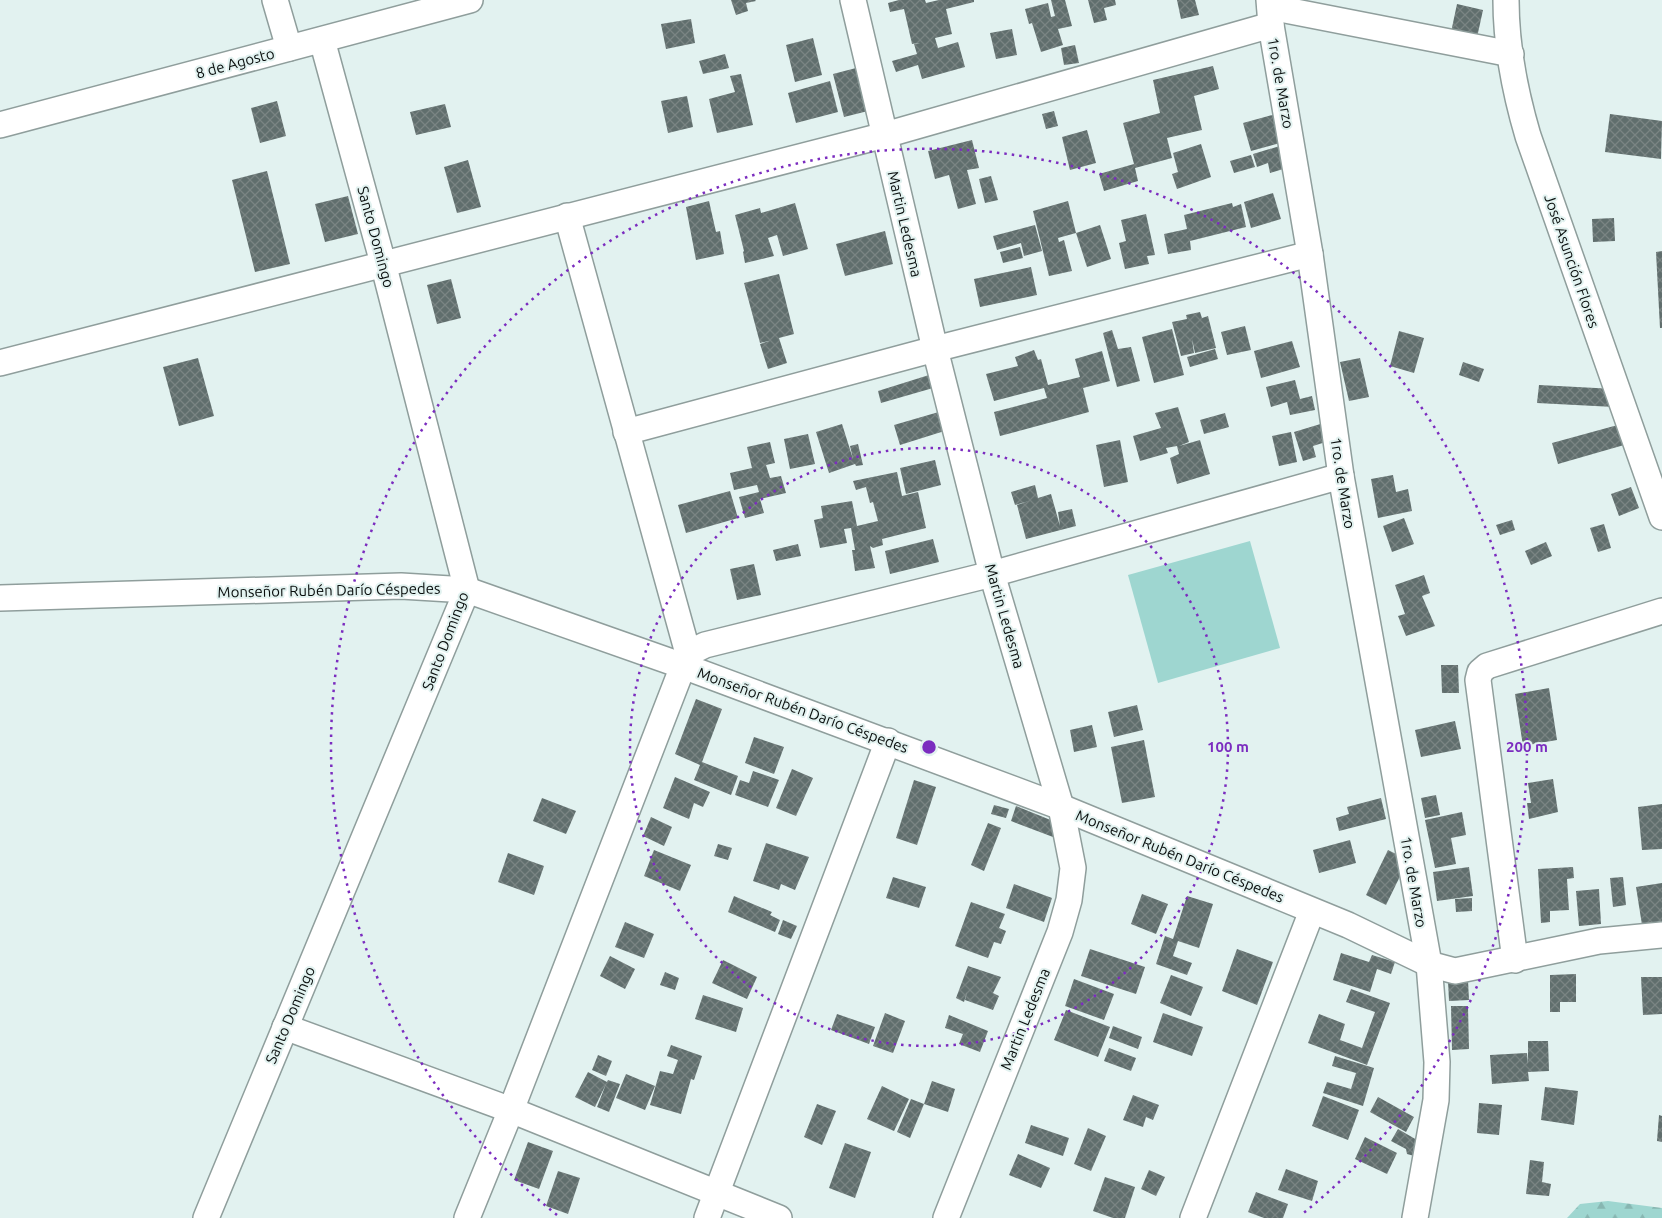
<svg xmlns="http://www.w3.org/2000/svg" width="1662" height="1218" viewBox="0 0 1662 1218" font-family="Ubuntu,sans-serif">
  <defs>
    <pattern id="forest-firs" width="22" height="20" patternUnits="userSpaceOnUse" patternTransform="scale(1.25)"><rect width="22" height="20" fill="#9ed6d0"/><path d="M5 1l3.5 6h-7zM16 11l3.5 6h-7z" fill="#87b6b1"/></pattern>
    <pattern id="building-cross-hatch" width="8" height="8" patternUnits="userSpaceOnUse" patternTransform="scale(1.25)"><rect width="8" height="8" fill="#606e6d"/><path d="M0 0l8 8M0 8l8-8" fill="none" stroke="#7a8483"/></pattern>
  </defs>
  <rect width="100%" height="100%" fill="#e2f2f0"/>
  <path fill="#9ed6d0" d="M1250,541L1280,648L1158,683L1128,575Z"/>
  <path fill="url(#forest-firs)" d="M1608,1201L1662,1208V1218H1567L1580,1204Z"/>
  <g fill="url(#building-cross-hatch)">
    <path d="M731,0H755L756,1L746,3L748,11L736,15Z"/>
    <path d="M899,0H925L926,3L939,0H974V2L946,9L952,34L935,38L938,48L958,42L965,67L922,79L918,65L896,72L892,61L917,54L914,44L920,43L912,44L904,9L890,12L888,3Z"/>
    <path d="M1051,0H1065L1072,26L1058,29L1063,45L1041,52L1032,23L1029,24L1025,9L1048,3L1051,17L1055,16Z"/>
    <path d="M1088,0H1115L1116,5L1104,8L1107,20L1094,23Z"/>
    <path d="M1177,0H1195L1199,15L1181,19Z"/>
    <path d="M1457,4L1483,10L1476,42L1450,37Z"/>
    <path d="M691,19L695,43L666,49L661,24Z"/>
    <path d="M1012,29L1017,55L996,59L990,33Z"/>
    <path d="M813,38L822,75L795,82L786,45Z"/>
    <path d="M1075,45L1079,63L1064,65L1061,48Z"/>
    <path d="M725,54L729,68L703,74L699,61Z"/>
    <path d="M1213,66L1219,89L1194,96L1202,130L1167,138L1172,158L1135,168L1138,181L1104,191L1099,174L1134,164L1123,123L1160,113L1153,80Z"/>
    <path d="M856,68L868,111L844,117L833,74Z"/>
    <path d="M741,74L753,125L717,133L709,99L735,92L730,76Z"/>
    <path d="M830,81L838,112L796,123L788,93Z"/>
    <path d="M687,96L693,127L668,133L661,101Z"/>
    <path d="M277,101L286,136L260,143L251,108Z"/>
    <path d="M445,104L451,127L416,135L410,112Z"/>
    <path d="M1054,111L1058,126L1046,129L1042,114Z"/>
    <path d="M1276,114L1284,142L1251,151L1243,123Z"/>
    <path d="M1610,114L1662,121L1661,159L1605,152Z"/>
    <path d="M1087,130L1096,163L1070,170L1062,137Z"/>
    <path d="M972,140L979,168L967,170L976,204L958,209L949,175L935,179L928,151Z"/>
    <path d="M1201,144L1211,177L1177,189L1172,174L1178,172L1173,153Z"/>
    <path d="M1283,145L1290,167L1270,173L1268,163L1257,167L1253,154Z"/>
    <path d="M1251,155L1255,167L1234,173L1230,161Z"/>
    <path d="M468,160L481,207L457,213L444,167Z"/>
    <path d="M267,171L290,264L255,272L232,180Z"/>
    <path d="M991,176L998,200L985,203L979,179Z"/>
    <path d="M1273,193L1281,219L1251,228L1244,202Z"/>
    <path d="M348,196L358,234L325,242L315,204Z"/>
    <path d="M709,201L716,232L720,231L724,254L696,260L686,207Z"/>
    <path d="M1068,201L1076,233L1058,238L1059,242L1064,240L1072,271L1049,276L1033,211Z"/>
    <path d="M795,203L808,249L783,256L777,235L768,238L774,256L745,263L743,252L744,251L735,215L760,208L761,213Z"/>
    <path d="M1232,203L1233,207L1241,204L1246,227L1190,241L1191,250L1168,254L1164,234L1187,229L1184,215Z"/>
    <path d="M1146,214L1155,255L1147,256L1149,264L1125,269L1119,243L1126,241L1121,220Z"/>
    <path d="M1614,218L1615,241L1593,242L1592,219Z"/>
    <path d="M1035,225L1042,251L1024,256L1021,243L997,250L993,236Z"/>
    <path d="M1100,225L1111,259L1087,267L1076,233Z"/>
    <path d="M885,231L893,264L845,276L836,244Z"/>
    <path d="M1020,247L1023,258L1003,263L1000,252Z"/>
    <path d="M1662,251V328H1660L1656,252Z"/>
    <path d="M1031,267L1037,295L980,307L974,279Z"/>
    <path d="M779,274L794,334L779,338L787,363L768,369L760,344L769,341L760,343L744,283Z"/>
    <path d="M451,279L461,318L437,324L427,285Z"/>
    <path d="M1200,312L1202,318L1208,316L1216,348L1195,353L1192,339L1194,353L1181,356L1172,322L1187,319L1186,315Z"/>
    <path d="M1245,326L1251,350L1227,355L1221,332Z"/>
    <path d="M1172,329L1184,375L1154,383L1142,337Z"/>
    <path d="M1112,330L1118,349L1131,347L1140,381L1117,387L1103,333Z"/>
    <path d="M1399,331L1424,338L1414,373L1390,366Z"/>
    <path d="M1292,341L1300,367L1261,378L1254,351Z"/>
    <path d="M1215,349L1218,359L1190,367L1187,357Z"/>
    <path d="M1034,350L1038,360L1041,359L1048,385L1080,377L1075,359L1102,351L1110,381L1083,388L1089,412L1000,436L994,412L1047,398L1044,388L994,401L986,374L1018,366L1015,357Z"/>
    <path d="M198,358L214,416L179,426L163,367Z"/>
    <path d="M1360,358L1369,397L1349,401L1340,362Z"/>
    <path d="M1463,362L1484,369L1479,382L1459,375Z"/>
    <path d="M929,375L933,388L881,403L878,391Z"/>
    <path d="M1295,380L1300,399L1312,396L1315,410L1290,415L1287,402L1271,407L1266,387Z"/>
    <path d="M1539,385L1615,389L1614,407L1537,403Z"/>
    <path d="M1178,407L1189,442L1179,446L1200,440L1210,474L1177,484L1170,458L1179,454L1177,446L1166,448L1168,453L1140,461L1133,436L1161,428L1155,413Z"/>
    <path d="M949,409L954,428L900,445L894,425Z"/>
    <path d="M1225,413L1229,427L1204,434L1200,420Z"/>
    <path d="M1327,422L1332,440L1313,446L1316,457L1303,461L1294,432Z"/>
    <path d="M1625,423L1631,443L1558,464L1552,443Z"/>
    <path d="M842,424L853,459L850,446L858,444L863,465L856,466L855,464L829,473L816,432Z"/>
    <path d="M1291,432L1297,462L1279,466L1272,436Z"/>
    <path d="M808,434L815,464L790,469L784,439Z"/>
    <path d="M1120,440L1128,482L1104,487L1096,445Z"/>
    <path d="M770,442L775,463L766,465L770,478L781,476L786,493L760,499L764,513L745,518L739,497L759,492L757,485L734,490L730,473L752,468L747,447Z"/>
    <path d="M935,460L941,485L906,494L900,468Z"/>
    <path d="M897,472L902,496L918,492L926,528L882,539L883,545L873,548L870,546L875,568L855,571L852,550H855L851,528L844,529L847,543L820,548L814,520L823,518L821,506L852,501L857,526L878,521L873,502L870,503L866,487L856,490L853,481Z"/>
    <path d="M1393,475L1396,492L1408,489L1412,511L1378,518L1371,479Z"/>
    <path d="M1035,485L1038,498L1051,494L1060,526L1058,512L1072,509L1076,526L1026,539L1017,505L1029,501L1015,505L1011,492Z"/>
    <path d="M1631,487L1639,508L1619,516L1611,494Z"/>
    <path d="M730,491L738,518L686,533L678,505Z"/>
    <path d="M1404,518L1414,544L1392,552L1383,526Z"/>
    <path d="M1512,520L1515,530L1500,535L1496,525Z"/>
    <path d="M1604,524L1611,548L1598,552L1590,528Z"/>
    <path d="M933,539L939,562L890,574L885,551Z"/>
    <path d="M1546,542L1552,556L1531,565L1525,551Z"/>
    <path d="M798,544L801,556L776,561L773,550Z"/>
    <path d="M754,564L761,595L737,600L730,569Z"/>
    <path d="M1424,575L1430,593L1422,596L1435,626L1406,636L1398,616L1405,614L1395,585Z"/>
    <path d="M1441,665H1458L1459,693H1442Z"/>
    <path d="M1549,688L1557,740L1523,746L1515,694Z"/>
    <path d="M696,699L722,709L702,762L738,776L731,795L694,780L700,765L675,754Z"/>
    <path d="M1137,705L1143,730L1114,737L1108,712Z"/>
    <path d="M1455,721L1461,749L1421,757L1415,730Z"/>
    <path d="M1092,725L1097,747L1074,752L1070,730Z"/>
    <path d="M754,737L784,747L774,774L745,763Z"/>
    <path d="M1144,740L1155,797L1122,803L1111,747Z"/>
    <path d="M792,769L813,778L796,816L776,808Z"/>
    <path d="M753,771L779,780L768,807L735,795L740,780L749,783Z"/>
    <path d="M675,777L710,792L703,807L694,803L689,819L663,808Z"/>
    <path d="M1553,779L1558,812L1529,819L1527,803H1531L1528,783Z"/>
    <path d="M914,780L936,787L917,845L896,838Z"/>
    <path d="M1436,795L1440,815L1425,818L1421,798Z"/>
    <path d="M542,798L576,811L566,834L533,821Z"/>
    <path d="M1381,798L1386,819L1339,831L1336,818L1349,814L1347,807Z"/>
    <path d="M1662,804V849L1642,850L1638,807Z"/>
    <path d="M994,805L1009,809L1006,818L991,814Z"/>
    <path d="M1016,806L1058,823L1053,837L1011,821Z"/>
    <path d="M1462,812L1466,835L1451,838L1456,864L1435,868L1425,820Z"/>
    <path d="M651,817L672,827L664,846L643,836Z"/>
    <path d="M988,823L1001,828L984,871L971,865Z"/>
    <path d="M1350,840L1356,863L1319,873L1313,850Z"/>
    <path d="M766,843L809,857L795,890L781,884L779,890L753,881Z"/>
    <path d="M718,844L732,848L728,860L714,856Z"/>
    <path d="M654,850L691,865L680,891L644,876Z"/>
    <path d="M1388,850L1408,860L1386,905L1366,895Z"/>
    <path d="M508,853L544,866L534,895L498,882Z"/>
    <path d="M1469,867L1473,896L1437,901L1433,872Z"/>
    <path d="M1573,867L1574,878L1567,879L1569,910L1550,911V922L1541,923L1538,869Z"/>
    <path d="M893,877L926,887L919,908L886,898Z"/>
    <path d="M1623,877L1626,905L1613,907L1610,878Z"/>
    <path d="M1662,883V921L1642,925L1636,887Z"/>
    <path d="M1014,884L1052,898L1044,922L1006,908Z"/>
    <path d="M1599,889L1601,924L1579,926L1576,891Z"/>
    <path d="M1142,894L1168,904L1156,934L1131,924Z"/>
    <path d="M734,896L772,912L770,915L780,920L775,932L728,912Z"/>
    <path d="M1187,896L1213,904L1199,948L1178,941L1173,956L1192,963L1187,975L1156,964L1165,936L1173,939Z"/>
    <path d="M1472,898V911L1456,912L1455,899Z"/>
    <path d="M971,902L1005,914L999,928L1006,931L1001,944L994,942L988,958L955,946Z"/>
    <path d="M783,920L797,926L791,939L778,934Z"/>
    <path d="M625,922L654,934L644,958L615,947Z"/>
    <path d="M1090,949L1145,967L1136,994L1081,976Z"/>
    <path d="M1237,949L1273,962L1257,1005L1222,991Z"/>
    <path d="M1341,953L1369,962L1372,955L1395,962L1391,974L1377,969L1370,992L1333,980Z"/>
    <path d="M610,956L635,969L625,989L600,976Z"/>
    <path d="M723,960L757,977L747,999L712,983Z"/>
    <path d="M968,966L1001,977L993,993L999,996L993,1010L965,1000L967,992L964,1002L956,998Z"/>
    <path d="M665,972L679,978L675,990L660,985Z"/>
    <path d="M1576,974V1002H1560V1012H1550V975Z"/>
    <path d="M1171,975L1203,987L1191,1016L1160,1003Z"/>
    <path d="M1641,977H1662V1014L1643,1015Z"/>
    <path d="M1074,979L1114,994L1104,1020L1065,1006Z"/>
    <path d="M1468,980L1469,1000L1449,1001L1448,981Z"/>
    <path d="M1351,989L1390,1003L1367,1065L1308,1043L1319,1014L1345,1024L1340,1040L1362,1048L1375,1012L1346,1002Z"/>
    <path d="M703,995L743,1008L736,1032L695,1019Z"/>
    <path d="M1451,1006H1468L1469,1049L1452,1050Z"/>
    <path d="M1066,1010L1110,1027L1098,1057L1054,1040Z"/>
    <path d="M885,1013L905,1021L893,1053L873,1046Z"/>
    <path d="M1163,1013L1203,1027L1192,1056L1153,1042Z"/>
    <path d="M837,1014L875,1027L869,1044L831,1030Z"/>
    <path d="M949,1015L988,1031L980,1052L959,1044L963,1034L945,1028Z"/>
    <path d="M1113,1026L1142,1037L1138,1049L1109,1038Z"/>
    <path d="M1528,1041H1548L1549,1071L1528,1072L1529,1081L1492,1084L1490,1055L1527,1053L1528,1064Z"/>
    <path d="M671,1045L702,1056L694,1080L691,1079L681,1114L650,1105L660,1071L673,1074L678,1060L667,1056Z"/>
    <path d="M1109,1048L1136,1058L1131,1071L1104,1061Z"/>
    <path d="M598,1055L612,1061L606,1076L592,1070Z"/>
    <path d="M1335,1056L1374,1068L1363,1106L1323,1093L1327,1082L1351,1089L1356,1073L1332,1066Z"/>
    <path d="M588,1072L607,1082L608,1080L620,1084L609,1112L597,1107L606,1084L595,1107L575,1097Z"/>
    <path d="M626,1074L655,1086L645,1110L616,1098Z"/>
    <path d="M932,1081L955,1089L948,1112L924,1104Z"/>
    <path d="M882,1086L909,1099L894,1131L867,1119Z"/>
    <path d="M1545,1087L1578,1091L1574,1125L1541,1120Z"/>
    <path d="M1133,1095L1159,1105L1153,1120L1146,1117L1143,1127L1123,1120Z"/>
    <path d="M1323,1096L1359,1110L1348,1140L1312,1126Z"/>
    <path d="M1378,1097L1414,1117L1406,1132L1370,1112Z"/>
    <path d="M911,1099L924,1104L910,1138L897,1132Z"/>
    <path d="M1479,1103L1502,1105L1499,1135L1477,1133Z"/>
    <path d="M817,1104L836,1111L822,1145L804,1137Z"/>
    <path d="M1659,1115L1662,1116V1142L1657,1141Z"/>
    <path d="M1031,1125L1069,1138L1063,1156L1025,1143Z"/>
    <path d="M1088,1128L1106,1136L1091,1171L1074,1164Z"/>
    <path d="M1398,1129L1417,1140L1418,1157L1407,1154L1406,1149L1391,1141Z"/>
    <path d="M1365,1137L1397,1153L1387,1174L1355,1159Z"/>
    <path d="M528,1142L553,1151L539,1189L514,1180Z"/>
    <path d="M845,1143L871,1152L855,1198L829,1188Z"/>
    <path d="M1018,1154L1050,1168L1041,1188L1009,1175Z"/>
    <path d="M1530,1160L1544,1162L1542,1182L1551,1184L1549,1196L1526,1194Z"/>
    <path d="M1286,1169L1318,1181L1312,1201L1278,1190Z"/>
    <path d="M1149,1170L1165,1177L1156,1196L1141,1189Z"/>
    <path d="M558,1171L580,1178L568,1214L546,1206Z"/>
    <path d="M1105,1177L1135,1187L1125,1218H1113L1093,1211Z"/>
    <path d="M1256,1192L1288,1204L1283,1218H1264L1248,1212Z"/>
  </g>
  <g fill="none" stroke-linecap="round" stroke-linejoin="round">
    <g stroke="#8f9e9c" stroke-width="28">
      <g id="minor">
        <path d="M275,0L289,48"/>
        <path d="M853,0L935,349L992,574L1061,807L1073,868L1069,900L1060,932L946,1218"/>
        <path d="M1269,0L1271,25L1310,254L1341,476L1429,964L1437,1062L1436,1100L1415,1218"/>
        <path d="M1506,0C1506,46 1515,92 1528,136L1662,517"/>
        <path d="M1270,7L1511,54"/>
        <path d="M0,125L470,0"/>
        <path d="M567,216L689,657"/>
        <path d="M0,363L885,135L1271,25"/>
        <path d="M626,432L935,349L1310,254"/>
        <path d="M0,598L401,586L467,590L683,666L1061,807L1348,925L1429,964L1455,971L1599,941L1662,935"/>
        <path d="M1515,960L1478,680L1480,672L1487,666L1662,611"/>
        <path d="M285,1027L511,1110L779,1218"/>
        <path d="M206,1218L467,590L383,263L322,40"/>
        <path d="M467,1218L511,1110L683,666L693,651L705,645L992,574L1341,476"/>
        <path d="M707,1218L888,741"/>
        <path d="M1193,1218L1312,911"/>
      </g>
    </g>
    <use href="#minor" stroke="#fff" stroke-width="25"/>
  </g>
  <g fill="none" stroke="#7b2cbf" stroke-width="2.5" stroke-dasharray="2.5 5">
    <circle cx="929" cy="747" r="299"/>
    <path d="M557 1215A598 598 0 1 1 1301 1215"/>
  </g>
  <g text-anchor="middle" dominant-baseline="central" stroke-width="4" stroke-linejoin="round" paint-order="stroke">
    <g font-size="15" fill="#090e0d" stroke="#e2f2f0">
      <text transform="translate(235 63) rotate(-15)">8 de Agosto</text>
      <text transform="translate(1281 83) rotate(80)">1ro. de Marzo</text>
      <text transform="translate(905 224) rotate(77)">Martin Ledesma</text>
      <text transform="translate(376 237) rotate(75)">Santo Domingo</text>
      <text transform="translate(1572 261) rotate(71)">José Asunción Flores</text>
      <text transform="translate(1343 483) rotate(81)">1ro. de Marzo</text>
      <text transform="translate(329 590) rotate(-1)">Monseñor Rubén Darío Céspedes</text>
      <text transform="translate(1005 616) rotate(74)">Martin Ledesma</text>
      <text transform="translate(445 641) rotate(-69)">Santo Domingo</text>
      <text transform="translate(803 710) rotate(20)">Monseñor Rubén Darío Céspedes</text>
      <text transform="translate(1180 856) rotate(22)">Monseñor Rubén Darío Céspedes</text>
      <text transform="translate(1414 882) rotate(80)">1ro. de Marzo</text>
      <text transform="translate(290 1015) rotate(-67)">Santo Domingo</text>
      <text transform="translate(1025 1019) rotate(-68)">Martin Ledesma</text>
    </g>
  </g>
  <circle cx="929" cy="747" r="8" fill="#7b2cbf" stroke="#e2f2f0" stroke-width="2.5"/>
  <g font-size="15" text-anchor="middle" font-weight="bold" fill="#7b2cbf" stroke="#e2f2f0" stroke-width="4" stroke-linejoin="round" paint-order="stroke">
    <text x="1228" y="752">100 m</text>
    <text x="1527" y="752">200 m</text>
  </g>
</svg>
